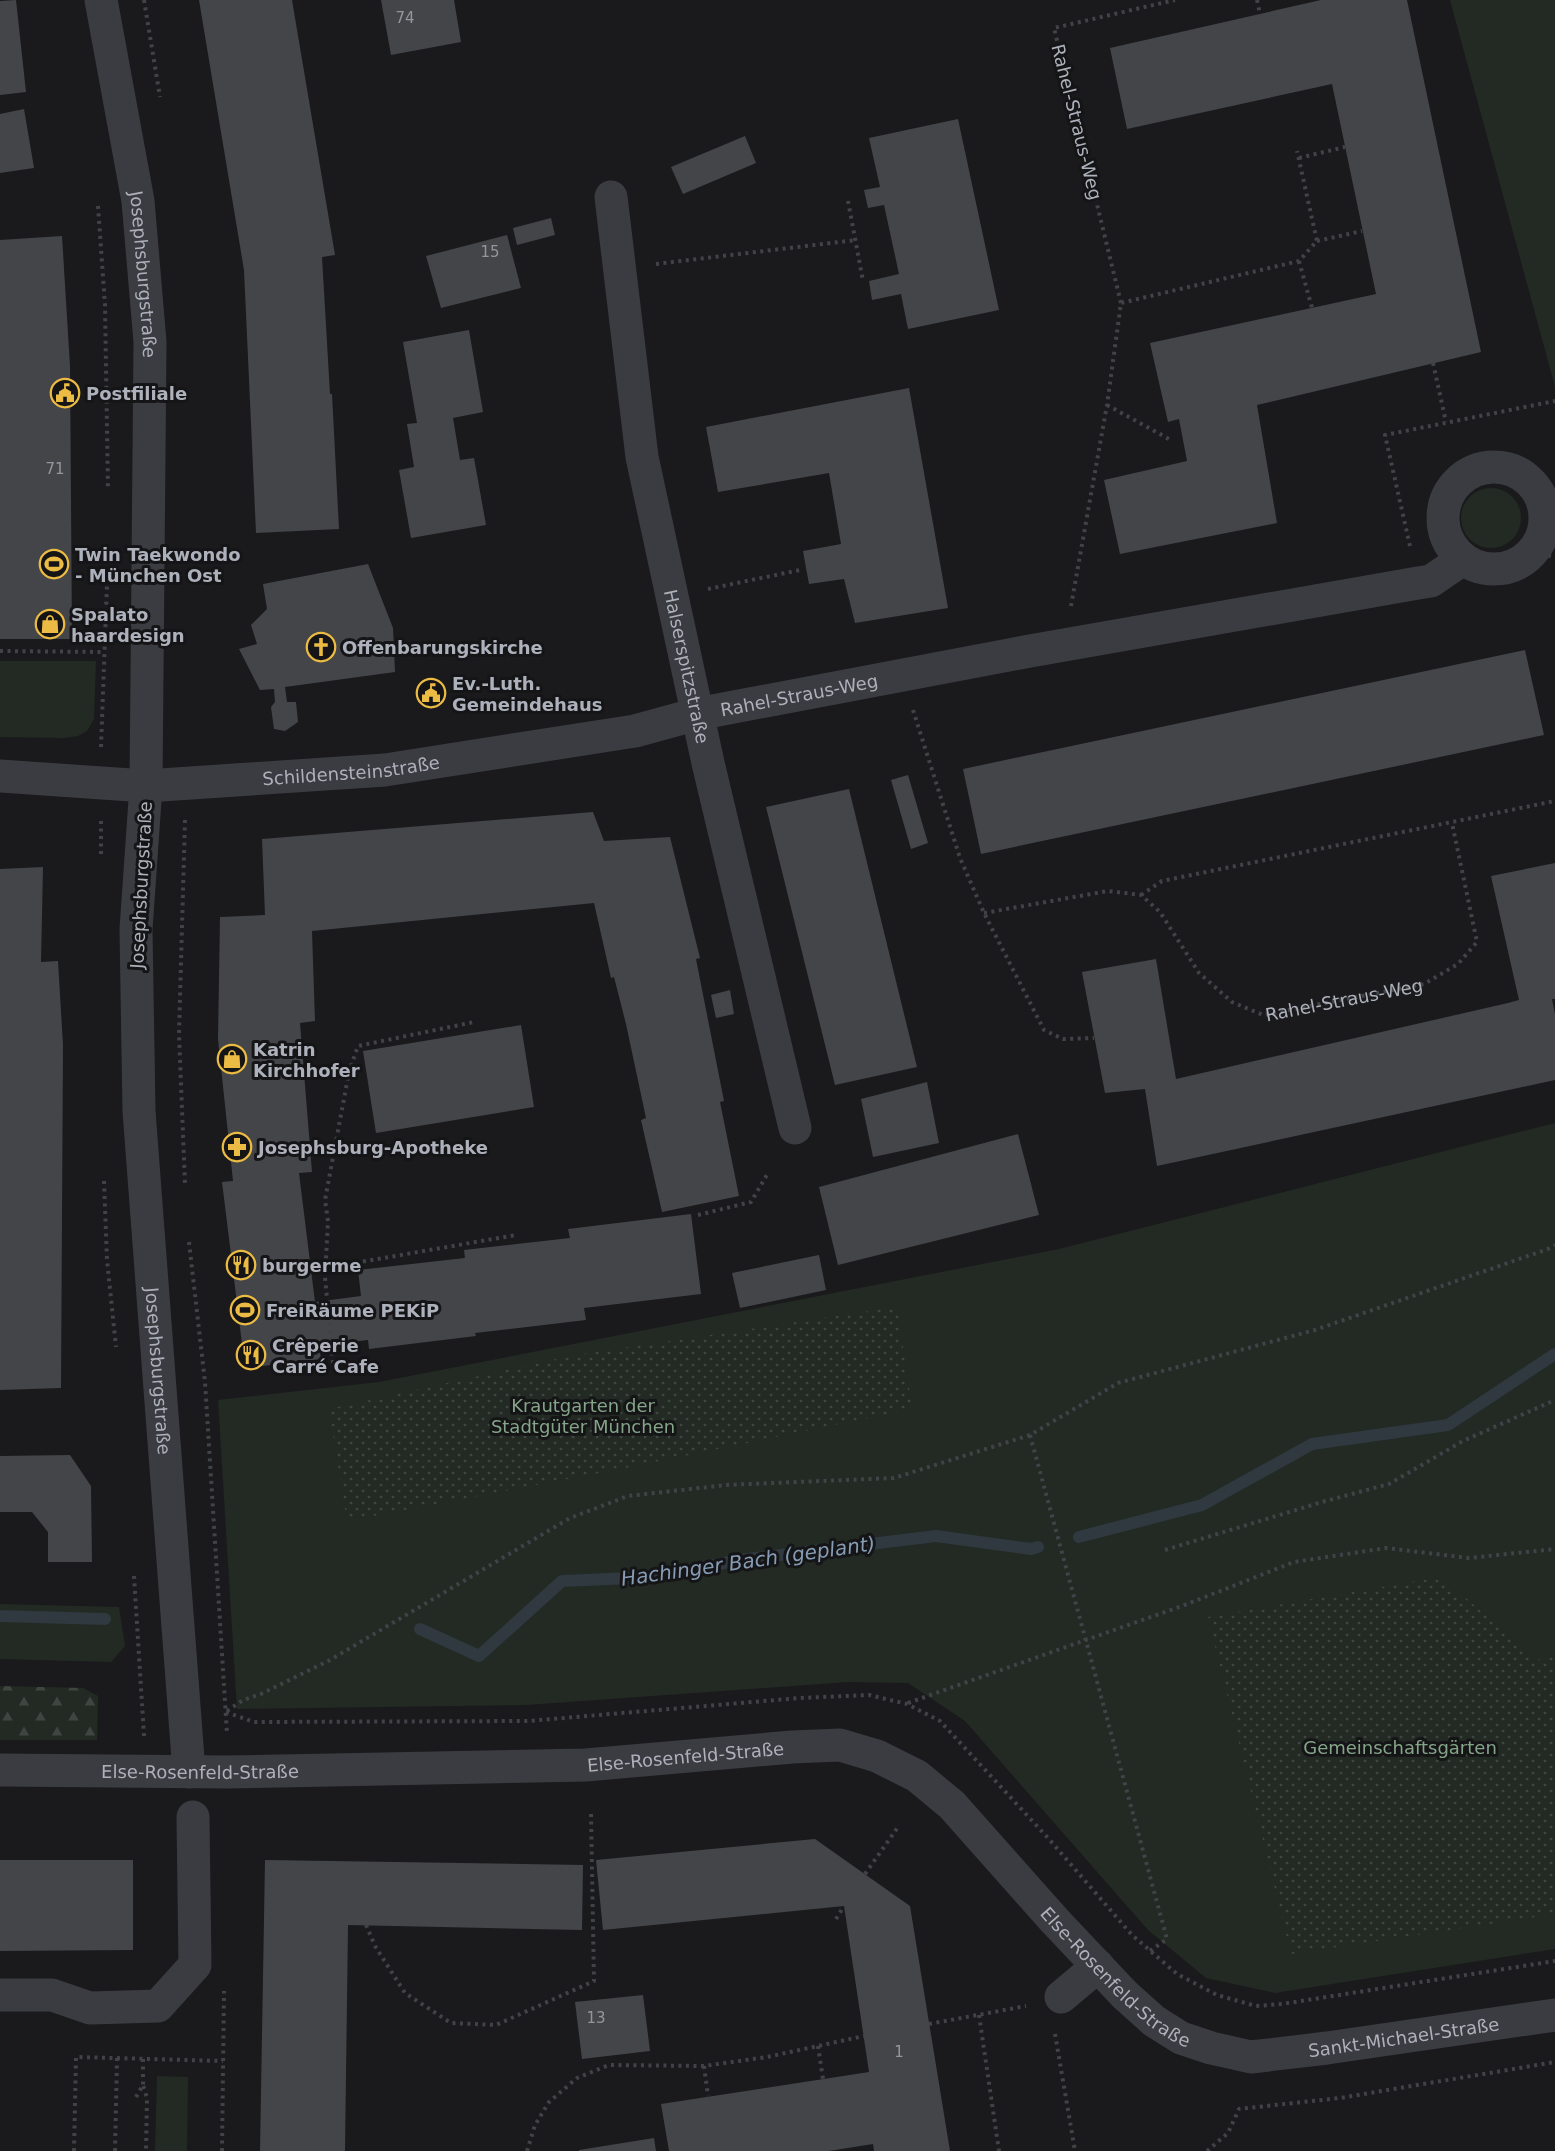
<svg xmlns="http://www.w3.org/2000/svg" width="1555" height="2151" viewBox="0 0 1555 2151" font-family="'DejaVu Sans',sans-serif">
  <defs>
    <pattern id="forest-firs" width="22" height="20" patternUnits="userSpaceOnUse" patternTransform="scale(1.5)"><rect width="22" height="20" fill="#222a23"/><path d="M5 1l3.5 6h-7zM16 11l3.5 6h-7z" fill="#3f4641"/></pattern>
    <pattern id="garden-dots" width="8" height="8" patternUnits="userSpaceOnUse" patternTransform="scale(1.5)"><rect width="8" height="8" fill="#222a23"/><path d="M2 2h.1M6 6h.1" fill="none" stroke="#3f4641" stroke-width="1.8" stroke-linecap="round"/></pattern>
  </defs>
  <rect width="100%" height="100%" fill="#1a1a1c"/>
  <g fill="#222a23">
    <path d="M1450,0H1555V387Z"/>
    <circle cx="1491" cy="518" r="30"/>
    <path d="M0,661H96L94,719L87,731L78,736L64,738L0,737Z"/>
    <path d="M1555,1123V1949L1275,1993L1206,1978L1148,1930L965,1721L908,1683L848,1682L526,1705L237,1709L218,1400L379,1382L1059,1249Z"/>
    <path d="M0,1604L119,1607L125,1646L111,1662L0,1659Z"/>
    <path d="M157,2076L188,2077L187,2151H155Z"/>
  </g>
  <path fill="url(#forest-firs)" d="M0,1686L83,1688L98,1696L97,1740H0Z"/>
  <g fill="url(#garden-dots)">
    <path d="M897,1307L912,1409L625,1468L347,1521L329,1409L570,1356Z"/>
    <path d="M1434,1578L1467,1599L1537,1660L1555,1656V1914L1291,1954L1208,1617Z"/>
  </g>
  <g fill="none" stroke-linecap="round" stroke-linejoin="round">
    <g stroke="#303840" stroke-width="12">
      <path d="M1079,1537L1202,1505L1312,1444L1448,1425L1555,1354"/>
      <path d="M0,1616L105,1619"/>
      <path d="M420,1629L479,1656L562,1581L654,1577L739,1560L936,1536L1031,1549L1038,1547"/>
    </g>
  </g>
  <g fill="#444549">
    <path d="M16,0L26,92L0,95V1Z"/>
    <path d="M199,0H292L335,255L322,257L330,394H332L339,529L256,533L244,270Z"/>
    <path d="M381,0H454L461,42L391,55Z"/>
    <path d="M1321,0H1407L1481,352L1257,405L1277,523L1120,554L1104,480L1187,461L1179,419L1168,422L1150,343L1376,294L1332,84L1127,129L1110,48Z"/>
    <path d="M24,109L34,168L0,173V114Z"/>
    <path d="M958,119L999,310L908,329L901,294L872,300L869,281L899,274L884,205L868,208L864,190L880,187L869,138Z"/>
    <path d="M745,136L756,163L683,194L671,167Z"/>
    <path d="M551,218L555,235L517,245L513,228Z"/>
    <path d="M507,235L521,288L441,308L426,256Z"/>
    <path d="M62,236L70,366L72,639H0V240Z"/>
    <path d="M469,330L483,412L453,418L460,460L474,458L486,525L411,538L399,470L414,467L407,424L417,423L403,342Z"/>
    <path d="M909,388L948,608L855,623L844,579L809,584L806,568L803,551L841,544L829,473L718,492L706,427Z"/>
    <path d="M368,564L393,628L395,672L285,687L287,702H296L298,722L285,731L274,729L271,707L275,702L274,689L260,690L239,649L257,644L251,625L267,609L263,584Z"/>
    <path d="M1525,650L1544,735L981,854L963,769Z"/>
    <path d="M908,775L928,843L911,849L891,780Z"/>
    <path d="M849,789L917,1067L835,1085L766,807Z"/>
    <path d="M593,812L604,841L670,837L700,958L696,959L724,1101L720,1102L739,1196L662,1212L641,1120L646,1118L626,1024L614,977L611,978L594,903L312,931L315,1021L300,1023L312,1172L299,1173L315,1302L361,1296L358,1270L465,1258L464,1250L570,1238L568,1229L691,1214L701,1294L584,1308L586,1320L475,1333L476,1336L369,1349L368,1340L319,1346L321,1359L245,1368L222,1182L233,1181L218,1039L220,917L265,915L262,839Z"/>
    <path d="M1555,863V999H1552L1555,1014V1080L1157,1166L1145,1089L1105,1093L1082,972L1156,959L1176,1079L1508,1003L1519,1000L1491,876Z"/>
    <path d="M43,867L41,962L58,961L63,1045L61,1388L0,1390V869Z"/>
    <path d="M730,990L734,1014L716,1018L711,995Z"/>
    <path d="M521,1025L534,1107L376,1133L363,1051Z"/>
    <path d="M927,1082L939,1143L873,1157L861,1099Z"/>
    <path d="M1018,1134L1039,1215L838,1265L819,1187Z"/>
    <path d="M819,1255L826,1290L740,1308L732,1273Z"/>
    <path d="M70,1455L91,1486L92,1562H48V1532L32,1512H0V1456Z"/>
    <path d="M815,1839L910,1906L950,2151H874L873,2144L829,2151H669L661,2104L869,2072L844,1906L603,1930L596,1860Z"/>
    <path d="M0,1860H133V1950L0,1951Z"/>
    <path d="M265,1860L583,1865L582,1930L348,1925L345,2151H260Z"/>
    <path d="M643,1995L650,2051L582,2059L575,2002Z"/>
    <path d="M654,2138L656,2151H579V2150Z"/>
  </g>
  <g fill="none" stroke-linecap="round" stroke-linejoin="round">
    <g stroke="#414348" stroke-width="4" stroke-dasharray="3 4.5" stroke-linecap="butt">
      <path d="M144,0L160,97"/>
      <path d="M1257,0L1260,14"/>
      <path d="M1299,158L1345,147"/>
      <path d="M848,201L863,281"/>
      <path d="M98,206L105,305L108,490"/>
      <path d="M1317,241L1362,231"/>
      <path d="M1299,261L1312,308"/>
      <path d="M656,264L856,240"/>
      <path d="M1121,303L1054,28L1175,0"/>
      <path d="M1433,363L1446,422"/>
      <path d="M1107,405L1169,439"/>
      <path d="M1410,546L1385,435L1555,401"/>
      <path d="M1534,550L1555,558"/>
      <path d="M708,589L800,570"/>
      <path d="M1071,606L1107,405L1121,303L1299,261L1317,241L1297,151"/>
      <path d="M0,651L105,652"/>
      <path d="M913,710L960,858L984,913L1044,1030L1063,1039L1094,1038"/>
      <path d="M101,747L107,584"/>
      <path d="M185,820L179,1034L185,1184"/>
      <path d="M101,821V858"/>
      <path d="M1141,895L1162,881L1555,801"/>
      <path id="s1" d="M984,913L1108,891L1141,895L1160,912L1199,973L1232,1002L1263,1015L1424,984L1458,964L1477,942L1452,823"/>
      <path d="M104,1181L107,1260L116,1347"/>
      <path d="M698,1215L751,1202L768,1173"/>
      <path d="M189,1242L205,1382L227,1734"/>
      <path d="M326,1268L516,1235"/>
      <path d="M333,1363L325,1277L328,1221L325,1200L349,1072L358,1046L474,1022"/>
      <path d="M1030,1435L1167,1939L1150,1951"/>
      <path d="M1165,1550L1322,1502L1389,1484L1463,1441L1555,1400"/>
      <path d="M134,1576L144,1736"/>
      <path d="M908,1703L1182,1606L1294,1562L1386,1548L1469,1558L1555,1549"/>
      <path d="M227,1711L243,1700L261,1694L330,1660L570,1518L628,1496L726,1485L894,1478L1030,1435L1118,1383L1315,1330L1548,1249L1555,1245"/>
      <path d="M226,1712L254,1722L528,1721L800,1698L869,1695L907,1704L940,1721L1048,1838L1132,1935L1177,1974L1217,1995L1256,2006L1282,2004L1555,1961"/>
      <path d="M865,1874L898,1827"/>
      <path d="M836,1919L844,1906"/>
      <path d="M366,1925L375,1946L405,1993L451,2023L496,2025L594,1981L591,1813"/>
      <path d="M979,2015L999,2151"/>
      <path d="M929,2024L1026,2006"/>
      <path d="M1055,2034L1075,2151"/>
      <path d="M818,2046L823,2079"/>
      <path d="M143,2059V2085"/>
      <path d="M704,2066L708,2096"/>
      <path d="M136,2097L143,2085L147,2098L146,2151"/>
      <path d="M74,2151L76,2057L223,2061"/>
      <path d="M115,2151L117,2058"/>
      <path d="M222,2151L224,1991"/>
      <path d="M527,2151L535,2125L549,2102L577,2078L609,2065L704,2066L767,2057L864,2036"/>
      <path d="M1207,2151L1228,2133L1239,2109L1340,2098L1555,2062"/>
    </g>
    <g stroke="#3b3c41" stroke-width="33">
      <path id="s2" d="M101,0L138,201L150,342L146,786L136,929L139,1111L189,1772"/>
      <path id="s3" d="M611,197L642,457L708,763L795,1128"/>
      <circle cx="1494" cy="518" r="51"/>
      <path id="s4" d="M0,776L146,786L385,770L635,731L697,714L1030,651L1418,583L1431,581L1463,559"/>
      <path id="s5" d="M0,1770L227,1772L586,1765L792,1747L840,1745L877,1756L917,1776L952,1805L1055,1921L1125,1995L1154,2021L1181,2038L1211,2048L1251,2057L1327,2048L1555,2015"/>
      <path d="M0,1995H52L90,2008L158,2006L195,1965L193,1817"/>
      <path d="M1061,1997L1098,1966"/>
    </g>
  </g>
  <defs>
    <g id="civic-ring" transform="scale(1.5)"><circle r="9.5" fill="#151517" stroke="#ebbb43" stroke-width="1.5"/><path d="M-.6-6.5H3V-4.5H.6V-3L4-1V1h2V6H-6V1h2V-1L-.6-3ZM-1.2 2.5V6h2.4V2.5Z" fill="#ebbb43"/></g>
    <g id="stadium-ring" transform="scale(1.5)"><circle r="9.5" fill="#151517" stroke="#ebbb43" stroke-width="1.5"/><path d="M0-5a6.5 5 0 1 0 0 10a6.5 5 0 1 0 0-10ZM-3.5-1.8h7v3.6h-7Z" fill="#ebbb43"/></g>
    <g id="shop-ring" transform="scale(1.5)"><circle r="9.5" fill="#151517" stroke="#ebbb43" stroke-width="1.5"/><path d="M-5-2.5h2.3a2.7 3.5 0 0 1 5.4 0H5L5.5 6h-11ZM-1.5-2.5h3a1.5 2.3 0 0 0-3 0Z" fill="#ebbb43"/></g>
    <g id="church-ring" transform="scale(1.5)"><circle r="9.5" fill="#151517" stroke="#ebbb43" stroke-width="1.5"/><path d="M-1.2-6h2.4v3.5h3.3v2.4h-3.3V6h-2.4V-.1h-3.3v-2.4h3.3Z" fill="#ebbb43"/></g>
    <g id="pharmacy-ring" transform="scale(1.5)"><circle r="9.5" fill="#151517" stroke="#ebbb43" stroke-width="1.5"/><path d="M-2-6h4v4h4v4h-4v4h-4v-4h-4v-4h4Z" fill="#ebbb43"/></g>
    <g id="restaurant-ring" transform="scale(1.5)"><circle r="9.5" fill="#151517" stroke="#ebbb43" stroke-width="1.5"/><path d="M-5-6h1v4h1v-4h1v4h1v-4h1v5L-1.5 .5V6h-2V.5L-5-1ZM5-6V6H3V1.5H1.5Q1.5-4 5-6Z" fill="#ebbb43"/></g>
  </defs>
  <g fill-rule="evenodd">
    <use href="#civic-ring" x="65" y="393"/>
    <use href="#stadium-ring" x="54" y="564"/>
    <use href="#shop-ring" x="50" y="624"/>
    <use href="#church-ring" x="321" y="647"/>
    <use href="#civic-ring" x="431" y="693"/>
    <use href="#shop-ring" x="232" y="1059"/>
    <use href="#pharmacy-ring" x="237" y="1147"/>
    <use href="#restaurant-ring" x="241" y="1265"/>
    <use href="#stadium-ring" x="245" y="1310"/>
    <use href="#restaurant-ring" x="251" y="1355"/>
  </g>
  <g text-anchor="middle" dominant-baseline="central" stroke-width="6" stroke-linejoin="round" paint-order="stroke">
    <g font-size="15" fill="#93969e">
      <text x="405" y="18">74</text>
      <text x="490" y="252">15</text>
      <text x="55" y="469">71</text>
      <text x="596" y="2018">13</text>
      <text x="899" y="2052">1</text>
    </g>
    <g font-size="18" fill="#adb1bb" stroke="#151517">
      <text transform="translate(1077 122) rotate(76)">Rahel-Straus-Weg</text>
      <text stroke="none"><textPath href="#s2" startOffset="278">Josephsburgstraße</textPath></text>
      <text stroke="none"><textPath href="#s3" startOffset="476">Halserspitzstraße</textPath></text>
      <text stroke="none"><textPath href="#s4" startOffset="807">Rahel-Straus-Weg</textPath></text>
      <text stroke="none"><textPath href="#s4" startOffset="352">Schildensteinstraße</textPath></text>
      <text transform="translate(141 885) rotate(-87)">Josephsburgstraße</text>
      <text stroke="none"><textPath href="#s1" startOffset="417">Rahel-Straus-Weg</textPath></text>
      <text stroke="none"><textPath href="#s2" startOffset="1376">Josephsburgstraße</textPath></text>
      <text stroke="none"><textPath href="#s5" startOffset="686">Else-Rosenfeld-Straße</textPath></text>
      <text stroke="none"><textPath href="#s5" startOffset="200">Else-Rosenfeld-Straße</textPath></text>
      <text stroke="none"><textPath href="#s5" startOffset="1208">Else-Rosenfeld-Straße</textPath></text>
      <text stroke="none"><textPath href="#s5" startOffset="1524">Sankt-Michael-Straße</textPath></text>
    </g>
    <g font-size="18" font-weight="bold" fill="#adb1bb" stroke="#151517" text-anchor="start">
      <text x="86" y="393">Postfiliale</text>
      <text x="75" y="554">Twin Taekwondo<tspan x="75" dy="21">- München Ost</tspan></text>
      <text x="71" y="614">Spalato<tspan x="71" dy="21">haardesign</tspan></text>
      <text x="342" y="647">Offenbarungskirche</text>
      <text x="452" y="683">Ev.-Luth.<tspan x="452" dy="21">Gemeindehaus</tspan></text>
      <text x="253" y="1049">Katrin<tspan x="253" dy="21">Kirchhofer</tspan></text>
      <text x="258" y="1147">Josephsburg-Apotheke</text>
      <text x="262" y="1265">burgerme</text>
      <text x="266" y="1310">FreiRäume PEKiP</text>
      <text x="272" y="1345">Crêperie<tspan x="272" dy="21">Carré Cafe</tspan></text>
    </g>
    <g font-size="18" fill="#85a589" stroke="#151517">
      <text x="583" y="1405">Krautgarten der<tspan x="583" dy="21">Stadtgüter München</tspan></text>
      <text x="1400" y="1747">Gemeinschaftsgärten</text>
    </g>
    <g font-size="20" font-style="italic" fill="#869cb4" stroke="#151517">
      <text transform="translate(748 1561) rotate(-8)">Hachinger Bach (geplant)</text>
    </g>
  </g>
</svg>
